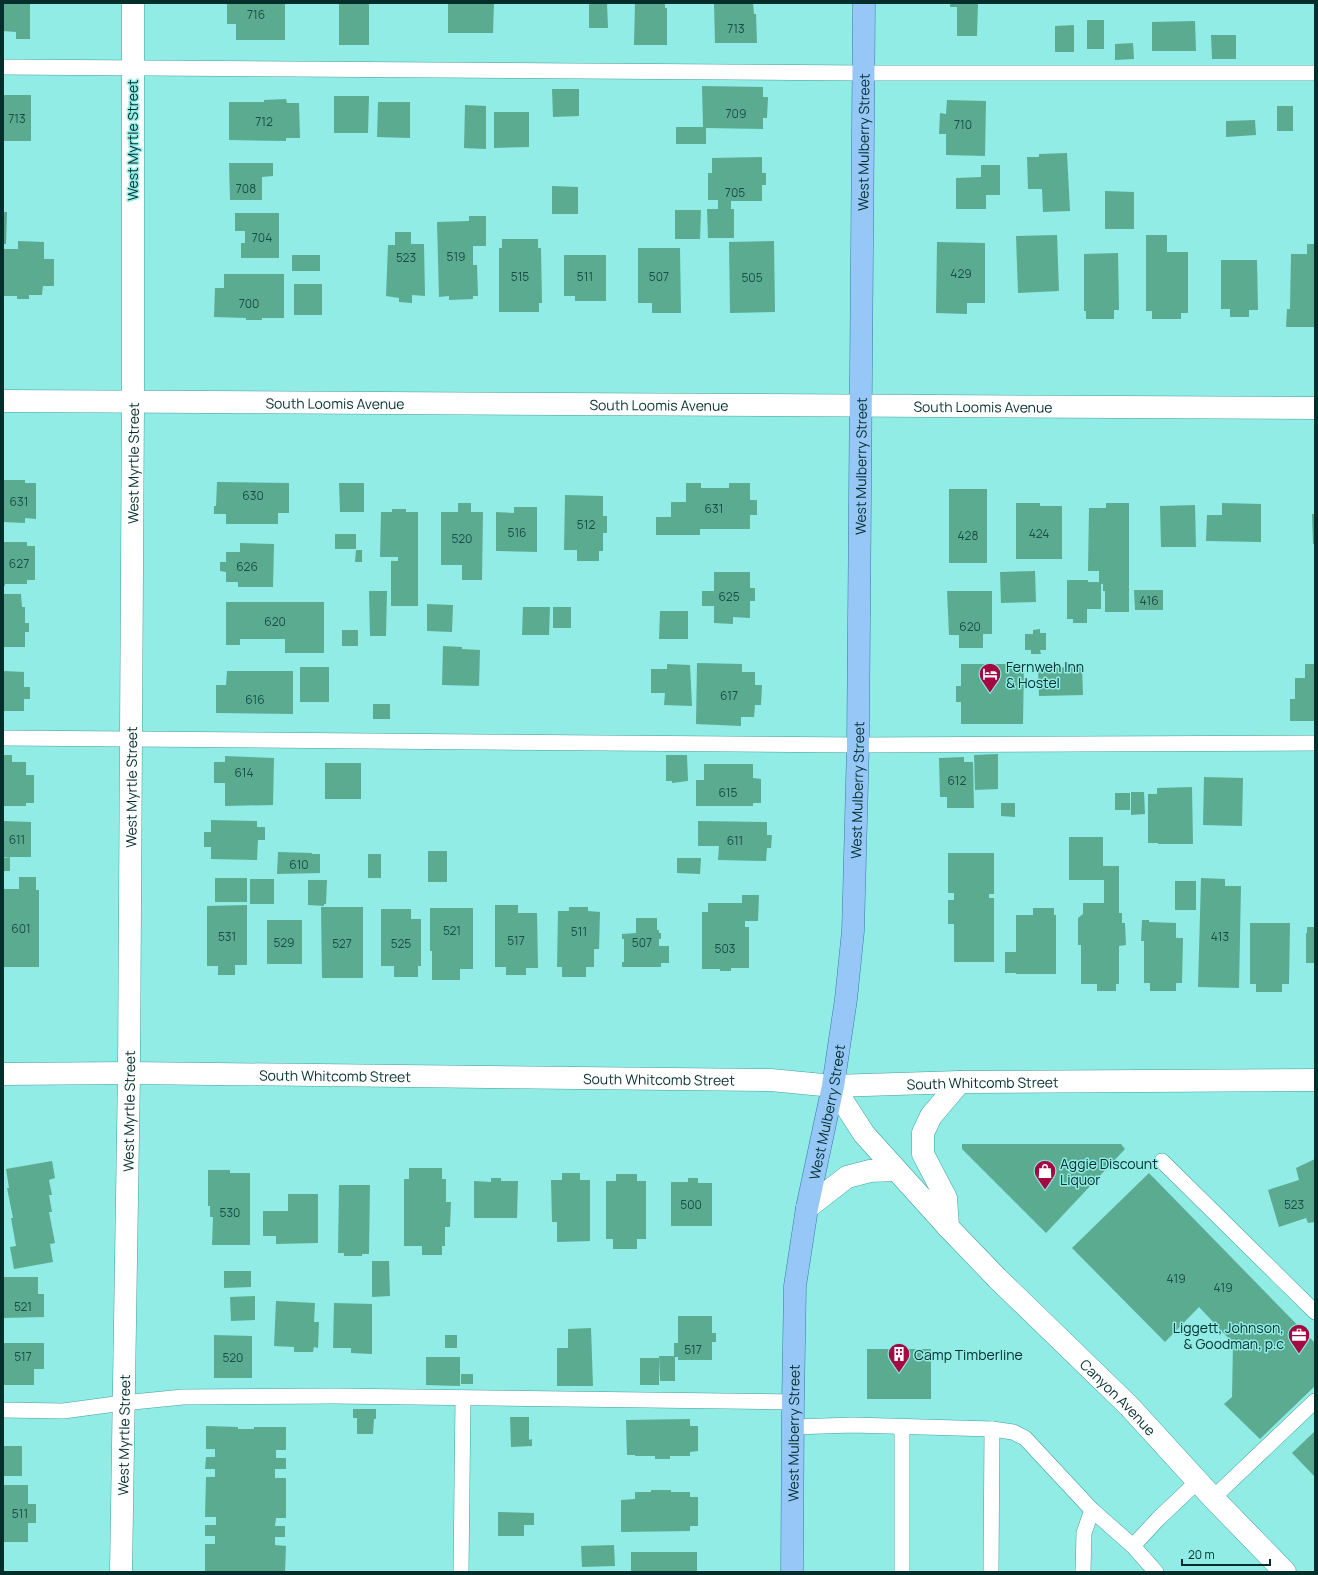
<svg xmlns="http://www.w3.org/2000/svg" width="1318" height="1575" viewBox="0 0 1318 1575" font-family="Manrope,sans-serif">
  <rect width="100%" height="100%" fill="#90ece5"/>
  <g fill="#5bab91">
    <path d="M3,3H30V39H16V32L3,31Z"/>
    <path d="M227,3H285V40H236V24H227Z"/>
    <rect x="339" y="3" width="30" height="42"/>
    <path d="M448,3H494L493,33H448Z"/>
    <path d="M589,3H607L608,28H589Z"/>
    <path d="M635,3H665V8H667V45H634Z"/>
    <path d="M714,3H753L754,14H756L757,43H715Z"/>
    <path d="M950,3H978L977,36H957V7H950Z"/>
    <rect x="1087" y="20" width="17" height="29"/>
    <path d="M1195,21L1196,51H1152V22Z"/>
    <path d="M1074,25V52H1055V26Z"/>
    <path d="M1211,35H1236V59H1212Z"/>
    <path d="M1133,43L1134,59L1115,60V44Z"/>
    <path d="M702,86L763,87V97H768L767,118H763V129L706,128V144H676V127H703Z"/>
    <path d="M552,89H579V116L553,117Z"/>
    <rect x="3" y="95" width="28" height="46"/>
    <path d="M334,96H369L368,133H334Z"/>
    <path d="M286,99L287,103H299L300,138H286V141L229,140V102H264V100Z"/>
    <path d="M947,100L986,101L985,156L946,155V134H939L940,113L946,114Z"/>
    <path d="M378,102H410V138L377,137Z"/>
    <path d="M465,105L486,106V149L464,148Z"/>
    <rect x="1277" y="106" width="16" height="25"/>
    <path d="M494,112H529V147L494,148Z"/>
    <path d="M1255,120L1256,135L1226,137V121Z"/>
    <path d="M1067,153L1070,211L1043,212L1042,189H1028L1027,157H1039V154Z"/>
    <path d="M762,157V173H766V185H762V201H731V209H734V238H708L707,209H718V200H708V173H712V158Z"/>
    <path d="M229,163H273V176L262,177V200H230Z"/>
    <path d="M981,165H1000V195H986V209H956V178L981,177Z"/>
    <path d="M552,186L578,187V214H552Z"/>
    <path d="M1105,191L1134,192V229H1105Z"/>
    <path d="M675,210H701L700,239H675Z"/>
    <path d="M3,212H7L6,244H3Z"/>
    <path d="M235,213H279V258H241V243H245V231H235Z"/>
    <path d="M469,216H486V246H473V265H477L478,296H473V299L449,300V296L439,297L437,222L469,221Z"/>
    <path d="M395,232H411V244H424L425,296L412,295V303L399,302V298L386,296L388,245H395Z"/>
    <path d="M1057,235L1059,291L1018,293L1016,236Z"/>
    <path d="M1146,235H1167V252H1188V313H1181V319H1152V311H1146Z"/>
    <path d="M502,239H538V248H541L542,303H539V312H499V248H502Z"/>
    <path d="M18,241L44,242V259H54V286H43L42,295H29V299H17V296H3V249H18Z"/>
    <path d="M774,241L775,312L730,313L729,242Z"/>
    <path d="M937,242L985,243V303H967V314L936,313Z"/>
    <path d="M1307,244H1315V327H1286L1287,309H1290L1291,254H1307Z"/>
    <path d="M638,248H680L681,313H652V303H638Z"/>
    <path d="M1118,253L1119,310H1114V319H1086V311H1084V254Z"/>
    <rect x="292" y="255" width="28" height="16"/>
    <path d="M564,255H606V301H575V296H564Z"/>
    <path d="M1221,260H1257L1258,310H1249V317H1230V309H1221Z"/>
    <path d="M224,274H284V318H262V320H246V318L214,317L215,288H224Z"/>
    <rect x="294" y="284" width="28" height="31"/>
    <path d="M3,480H25V483H36V519L25,518V523L3,522Z"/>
    <path d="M217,482L289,483V513H278V524H226V514H214V506H216Z"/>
    <path d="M339,483H364V512H340Z"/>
    <path d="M686,483H701V488H729V483H750V500H757V515H750V529H700V535H656V517H671V502H686Z"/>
    <rect x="949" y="489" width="38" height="74"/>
    <path d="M565,495L603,496V516H607V533H603V551H599V561H577V550H564Z"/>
    <path d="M458,503H471V512H483L482,580H462V565H441V512H458Z"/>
    <path d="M1016,503H1040V506H1062V559H1016Z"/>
    <path d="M1106,503H1129V612H1105V591H1103V584H1101V609H1087V623H1073V619H1067V580H1088V582H1099V571H1088L1089,508H1106Z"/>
    <path d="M1222,503L1261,504V542L1206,541L1207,515H1222Z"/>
    <path d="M1195,505L1196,547H1161L1160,506Z"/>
    <path d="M514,507H537V552L496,551V512L514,513Z"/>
    <path d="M392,509H406V512H418V606H391V561H398V557H380L381,512H392Z"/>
    <path d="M1312,514H1315V544H1313Z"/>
    <rect x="335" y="534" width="21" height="15"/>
    <path d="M3,542H27V546H35V580H27V584H5V586H3Z"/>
    <path d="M240,543L274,544L273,587H238V582H226V572L220,571V562H226V552H240Z"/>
    <path d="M356,550H362V562H355Z"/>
    <path d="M1035,571L1036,602L1001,603L1000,572Z"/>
    <path d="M714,572H750V588H755V601H750V618L733,617V624L714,623V606H702V591H714Z"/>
    <path d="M1134,590H1163V610H1135Z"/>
    <path d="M369,591H387L386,636H370Z"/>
    <path d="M947,591H992V634H983V648H959V635H949Z"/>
    <path d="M3,594H21L22,607H25V623H29V632H25V647H3Z"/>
    <path d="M226,602H324V653H285V639H240V645H226Z"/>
    <path d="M427,604L453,605L452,632L427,631Z"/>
    <path d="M523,607H550L549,635H522Z"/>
    <rect x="553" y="607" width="18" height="21"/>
    <path d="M660,611H688V639H659Z"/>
    <path d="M1040,629V633H1046V650H1040L1041,654H1031V650H1025V634H1033V630Z"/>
    <rect x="342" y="630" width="16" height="16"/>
    <path d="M443,646L462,647V649L480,650L479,686L442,685Z"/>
    <path d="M697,663L742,664V672H755V685H762L761,705H755L754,717H741V726L696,724Z"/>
    <path d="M667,664L690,665L692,706L664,705L665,693H651V669H667Z"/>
    <path d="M961,664H1024L1023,724H961V702H956V686H961Z"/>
    <path d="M1305,664H1315V721H1290V699H1295V678H1305Z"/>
    <rect x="300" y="667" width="29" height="35"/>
    <path d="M1082,667L1083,695L1039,696L1038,668Z"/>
    <path d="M3,671L24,672V687H30V699H24V711H3Z"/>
    <path d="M227,671H293V714L216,713V685H226Z"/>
    <rect x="373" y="704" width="17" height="15"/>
    <path d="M998,754V789L975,790L974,755Z"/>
    <path d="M3,755H12V762H26V775H34V803H26V806H3Z"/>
    <path d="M666,755H687L688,781L672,783V781H666Z"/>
    <path d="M225,756L274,758L273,805L225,806V783H214V762H225Z"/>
    <path d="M964,757V762H973L974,808H947V797H940L939,758Z"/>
    <rect x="325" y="763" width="36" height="36"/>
    <path d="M704,764H753V778L761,779V803H753V806H696V780H704Z"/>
    <path d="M1204,777L1243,778L1242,826L1203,825Z"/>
    <path d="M1192,787L1193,844H1158V843H1148V794H1157V788Z"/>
    <path d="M1131,792H1144L1145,814L1131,815Z"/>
    <rect x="1115" y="793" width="15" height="17"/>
    <path d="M1001,803H1015V817L1001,816Z"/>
    <path d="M211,820L257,821V827H265V840H258L257,860L211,859V847H204V832H211Z"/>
    <path d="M3,821L31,822V857H3Z"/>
    <path d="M698,821L767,822V835H772L771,848H767L766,861L718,860L719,846H698Z"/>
    <path d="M1069,837H1103V866H1119V913H1122V923H1125L1126,945L1119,946V984H1116V991H1097V984H1081V945H1078V918L1083,914V903H1104V880H1069Z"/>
    <rect x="428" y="851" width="19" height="31"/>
    <path d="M278,852L312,853V854H320V873L277,874Z"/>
    <path d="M948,853H994V894H989V898H994V962H954V924H948V900H954V893H948Z"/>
    <rect x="368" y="854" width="13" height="24"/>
    <path d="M10,857V871H3V858Z"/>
    <path d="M677,858H701L700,874L677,873Z"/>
    <path d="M19,877H36V890H39V967H3V889H19Z"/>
    <rect x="215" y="878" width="32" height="24"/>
    <path d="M1201,878L1225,879V886H1241L1239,988L1198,987Z"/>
    <rect x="250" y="879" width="24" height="25"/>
    <path d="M308,880H327L326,904H324V906L308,905Z"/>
    <rect x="1175" y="881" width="21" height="29"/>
    <path d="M742,895H759L758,921H745V927H749V968H731V971H720V969H702V912H708V903H742Z"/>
    <path d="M247,905V965H235V975H218V966H207V906Z"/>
    <path d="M495,905H518V913H537L538,968H526V975H506V967H495Z"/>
    <path d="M321,907H363V978H322Z"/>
    <path d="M569,907H588V911L600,912L599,949H594V967H586V977H562V967H557L558,911H569Z"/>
    <path d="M430,908H473V969H460V980H432V951H430Z"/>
    <path d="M1033,908H1054V915H1056V974H1016V973H1005V952H1016V915H1033Z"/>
    <path d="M381,909H411V919H421V966H418V977H394V966H381Z"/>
    <path d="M636,918H657V930H659V933H661V939H659V946H669V963H661V967H622V962H624V939H622V934L636,933Z"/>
    <rect x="267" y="920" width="35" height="44"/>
    <path d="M1142,920H1149V922L1176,923V938H1183L1182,983H1176V991H1150V983H1144V941H1141Z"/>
    <path d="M1250,923H1290L1289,984H1282V992H1256V984H1250Z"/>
    <path d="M1307,927H1315V963H1306V933H1307Z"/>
    <path d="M962,1144H1121L1125,1149L1046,1233L962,1149Z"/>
    <path d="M1315,1159V1222L1308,1223L1306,1218L1279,1227L1268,1190L1299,1180L1296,1168Z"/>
    <path d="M52,1161L55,1178L49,1180L52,1195H49L52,1212H49L55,1243L50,1244L53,1262L14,1269L10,1247L16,1246L11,1218H13L7,1188H9L6,1169Z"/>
    <path d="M409,1168H442V1179H446V1202H451L450,1227H445V1246H442V1255H422V1246H404V1179H409Z"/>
    <path d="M208,1170H230V1173H250V1245H212L213,1217H210V1206H208Z"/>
    <path d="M562,1173H580V1180H590V1241L557,1242V1222H552L551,1180H562Z"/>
    <path d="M1149,1173L1315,1343V1386L1260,1439L1224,1404L1232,1397L1233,1343L1199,1307L1165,1342L1072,1248Z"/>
    <path d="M616,1174H637V1181H646V1239H637V1249H613V1239H606V1181H616Z"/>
    <path d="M491,1178H501V1181H518L517,1218H474V1181L491,1182Z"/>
    <path d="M688,1178H698V1183H712V1226H671V1182H688Z"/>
    <path d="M339,1185H370L369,1254H362V1256H344V1253H338Z"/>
    <path d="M288,1194H318V1243L276,1244V1236H263V1211H288Z"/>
    <path d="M372,1261H389L390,1296L372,1297Z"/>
    <path d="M224,1271H251V1287L224,1288Z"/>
    <path d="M3,1277H38V1294H44V1317L3,1318Z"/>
    <path d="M255,1296V1320L231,1321L230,1297Z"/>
    <path d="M276,1301L315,1303L314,1322H319L318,1348L314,1347L313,1352H294V1347L274,1346Z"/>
    <path d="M334,1303L372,1304V1354L351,1353V1348H333Z"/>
    <path d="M678,1316H712V1333H716V1342H712V1360H678V1357H675V1381H660L659,1356H674V1343H678Z"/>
    <path d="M591,1328L593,1386H557V1348H568V1329Z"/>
    <path d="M214,1335L252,1336V1378H214Z"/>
    <rect x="445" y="1335" width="12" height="13"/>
    <path d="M3,1343H44V1369H34V1385H3Z"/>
    <rect x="867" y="1349" width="64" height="50"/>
    <path d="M426,1357H460V1386L426,1385Z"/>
    <rect x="640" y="1358" width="19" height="27"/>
    <rect x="461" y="1374" width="12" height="10"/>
    <path d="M353,1409H376V1419H374L373,1434H357V1418H353Z"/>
    <path d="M510,1417H529V1440L532,1439V1446L511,1447Z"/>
    <path d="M690,1419V1426H698V1451L690,1452V1456H670V1459H655V1456H635V1455H627L626,1420Z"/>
    <path d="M206,1426L238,1427V1429H254V1427H286V1450H276V1458H286V1469H275V1478H286V1518H276L275,1526H285V1537H275V1545L286,1546L285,1572H205V1544H215V1536H205V1525H216V1517H205L206,1477H215V1469H205L206,1457H215V1449H206Z"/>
    <path d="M1315,1431V1477L1292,1453Z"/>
    <rect x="3" y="1446" width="19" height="30"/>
    <path d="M3,1485H28V1504H36V1523H28V1542H3Z"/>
    <path d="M651,1490H671V1492H690V1497H698V1526H690V1531L621,1532V1500L635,1499V1492H651Z"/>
    <path d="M498,1512L534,1513V1525H524V1536H498Z"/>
    <path d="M614,1545L615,1566L582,1567L581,1546Z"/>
    <rect x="631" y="1552" width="66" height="20"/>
  </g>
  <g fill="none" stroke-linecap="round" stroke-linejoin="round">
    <g stroke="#42a09b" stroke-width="16">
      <g id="lane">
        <path d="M3,67L864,73H1315"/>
        <path d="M3,738L858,745L1315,743"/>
        <path d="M1162,1161L1315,1312"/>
        <path d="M3,1410L63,1411L123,1403L183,1397L335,1396L793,1402"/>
        <path d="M793,1427L853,1425L992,1429L1013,1432L1025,1438L1092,1510L1133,1546L1156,1572"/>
        <path d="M902,1427V1572"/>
        <path d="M1213,1498L1315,1401"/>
        <path d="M1133,1546L1158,1519L1198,1481"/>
        <path d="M461,1572L463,1398"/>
        <path d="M991,1572L992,1429"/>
        <path d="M1083,1572L1084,1533L1092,1510"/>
      </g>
    </g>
    <g stroke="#42a09b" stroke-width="23">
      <g id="street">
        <path id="s1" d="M3,401L1315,408"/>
        <path id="s2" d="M3,1074L129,1073L771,1080L833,1086L960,1082L1315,1080"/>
        <path id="s3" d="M833,1086L864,1134L948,1227L997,1278L1129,1406L1213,1498L1285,1572"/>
        <path d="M807,1208L847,1177L870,1171L896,1170"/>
        <path d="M948,1227L946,1198L923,1154V1133L931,1116L960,1082"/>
        <path id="s4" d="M121,1572L129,1073L133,401V3"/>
      </g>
    </g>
    <g stroke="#3679ab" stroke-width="23">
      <g id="primary">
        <path id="s5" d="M792,1572L793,1402L795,1286L807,1208L833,1086L846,999L853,931L858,745L864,3"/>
      </g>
    </g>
    <use href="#lane" stroke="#fff" stroke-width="15"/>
    <use href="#street" stroke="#fff" stroke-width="22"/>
    <use href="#primary" stroke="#97c7f6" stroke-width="22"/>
  </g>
  <defs>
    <g id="hotel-pin" transform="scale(1.15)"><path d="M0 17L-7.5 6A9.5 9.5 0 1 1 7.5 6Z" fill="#a40941" stroke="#90ece5"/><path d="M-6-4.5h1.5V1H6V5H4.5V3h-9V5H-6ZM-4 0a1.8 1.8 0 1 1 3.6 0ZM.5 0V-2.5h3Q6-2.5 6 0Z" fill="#fff"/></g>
    <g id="shop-pin" transform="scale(1.15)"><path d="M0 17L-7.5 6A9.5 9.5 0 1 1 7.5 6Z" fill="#a40941" stroke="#90ece5"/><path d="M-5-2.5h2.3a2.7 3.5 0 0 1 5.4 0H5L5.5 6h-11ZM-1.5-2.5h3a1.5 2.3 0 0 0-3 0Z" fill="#fff"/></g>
    <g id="office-pin" transform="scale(1.15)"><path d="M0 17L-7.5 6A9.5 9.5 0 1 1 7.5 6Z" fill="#a40941" stroke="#90ece5"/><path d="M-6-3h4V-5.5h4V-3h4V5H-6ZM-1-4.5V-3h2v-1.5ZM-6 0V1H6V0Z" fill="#fff"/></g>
    <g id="building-pin" transform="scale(1.15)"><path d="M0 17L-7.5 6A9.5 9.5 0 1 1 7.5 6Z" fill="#a40941" stroke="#90ece5"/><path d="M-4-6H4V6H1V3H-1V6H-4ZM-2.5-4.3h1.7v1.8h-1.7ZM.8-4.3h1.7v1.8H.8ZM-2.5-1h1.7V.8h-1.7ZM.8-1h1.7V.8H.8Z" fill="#fff"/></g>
  </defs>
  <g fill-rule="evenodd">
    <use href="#hotel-pin" x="990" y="674"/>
    <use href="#shop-pin" x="1045" y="1171"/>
    <use href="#office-pin" x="1299" y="1335"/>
    <use href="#building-pin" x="899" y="1354"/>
  </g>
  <g text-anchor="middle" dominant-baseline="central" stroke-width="3" stroke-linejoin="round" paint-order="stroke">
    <g font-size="12" fill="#194d45">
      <text x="256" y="14">716</text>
      <text x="736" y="28">713</text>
      <text x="736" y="113">709</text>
      <text x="17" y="118">713</text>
      <text x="264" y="121">712</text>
      <text x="963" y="124">710</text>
      <text x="246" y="188">708</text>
      <text x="735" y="192">705</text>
      <text x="262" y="237">704</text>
      <text x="456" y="256">519</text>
      <text x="406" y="257">523</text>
      <text x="961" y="273">429</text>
      <text x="520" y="276">515</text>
      <text x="585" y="276">511</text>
      <text x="659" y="276">507</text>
      <text x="752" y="277">505</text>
      <text x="249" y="303">700</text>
      <text x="253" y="495">630</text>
      <text x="19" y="501">631</text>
      <text x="714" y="508">631</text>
      <text x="586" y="524">512</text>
      <text x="517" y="532">516</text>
      <text x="1039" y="533">424</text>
      <text x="968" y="535">428</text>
      <text x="462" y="538">520</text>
      <text x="19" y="563">627</text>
      <text x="247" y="566">626</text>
      <text x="729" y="596">625</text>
      <text x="1149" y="600">416</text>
      <text x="275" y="621">620</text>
      <text x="970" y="626">620</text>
      <text x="729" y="695">617</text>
      <text x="255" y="699">616</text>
      <text x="244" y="772">614</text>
      <text x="957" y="780">612</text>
      <text x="728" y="792">615</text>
      <text x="17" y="839">611</text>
      <text x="735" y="840">611</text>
      <text x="299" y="864">610</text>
      <text x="21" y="928">601</text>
      <text x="452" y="930">521</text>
      <text x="579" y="931">511</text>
      <text x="227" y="936">531</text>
      <text x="1220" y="936">413</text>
      <text x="516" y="940">517</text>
      <text x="284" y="942">529</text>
      <text x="642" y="942">507</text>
      <text x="342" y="943">527</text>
      <text x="401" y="943">525</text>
      <text x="725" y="948">503</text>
      <text x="691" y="1204">500</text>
      <text x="1294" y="1204">523</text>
      <text x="230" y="1212">530</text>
      <text x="1176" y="1278">419</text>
      <text x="1223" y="1287">419</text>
      <text x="23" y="1306">521</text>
      <text x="693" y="1349">517</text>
      <text x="23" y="1356">517</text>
      <text x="233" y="1357">520</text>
      <text x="20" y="1513">511</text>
    </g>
    <g font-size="14" fill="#032e2c" stroke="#90ece5">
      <text transform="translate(132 140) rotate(-90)">West Myrtle Street</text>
      <text stroke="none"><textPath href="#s5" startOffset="1435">West Mulberry Street</textPath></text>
      <text stroke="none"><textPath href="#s1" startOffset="332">South Loomis Avenue</textPath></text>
      <text stroke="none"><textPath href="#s1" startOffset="656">South Loomis Avenue</textPath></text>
      <text stroke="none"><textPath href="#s1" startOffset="980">South Loomis Avenue</textPath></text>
      <text stroke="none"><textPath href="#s4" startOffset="1109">West Myrtle Street</textPath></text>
      <text stroke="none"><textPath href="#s5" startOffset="1111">West Mulberry Street</textPath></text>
      <text stroke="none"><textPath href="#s4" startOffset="785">West Myrtle Street</textPath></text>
      <text stroke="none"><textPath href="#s5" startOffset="787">West Mulberry Street</textPath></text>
      <text stroke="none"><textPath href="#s2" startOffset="332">South Whitcomb Street</textPath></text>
      <text stroke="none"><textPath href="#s2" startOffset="656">South Whitcomb Street</textPath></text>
      <text stroke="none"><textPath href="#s2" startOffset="980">South Whitcomb Street</textPath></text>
      <text stroke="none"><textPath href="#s4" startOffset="461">West Myrtle Street</textPath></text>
      <text stroke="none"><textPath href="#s5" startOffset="463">West Mulberry Street</textPath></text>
      <text stroke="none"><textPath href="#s3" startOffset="423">Canyon Avenue</textPath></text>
      <text stroke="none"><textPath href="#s5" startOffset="139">West Mulberry Street</textPath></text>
      <text stroke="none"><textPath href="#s4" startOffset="137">West Myrtle Street</textPath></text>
    </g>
    <g font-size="14" fill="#032e2c" stroke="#90ece5" text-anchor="start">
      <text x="1006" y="666">Fernweh Inn<tspan x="1006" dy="16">&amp; Hostel</tspan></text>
      <text x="1060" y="1163">Aggie Discount<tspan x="1060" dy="16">Liquor</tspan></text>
      <text x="1284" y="1327" text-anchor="end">Liggett, Johnson,<tspan x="1284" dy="16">&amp; Goodman, p.c</tspan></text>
      <text x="914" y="1354">Camp Timberline</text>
    </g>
  </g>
  <rect width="1318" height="1575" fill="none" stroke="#032e2c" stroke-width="8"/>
  <path d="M1182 1559v6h88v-6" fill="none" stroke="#032e2c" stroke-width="2"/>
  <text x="1188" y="1559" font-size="12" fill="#032e2c" stroke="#90ece5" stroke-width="3" paint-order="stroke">20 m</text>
</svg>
